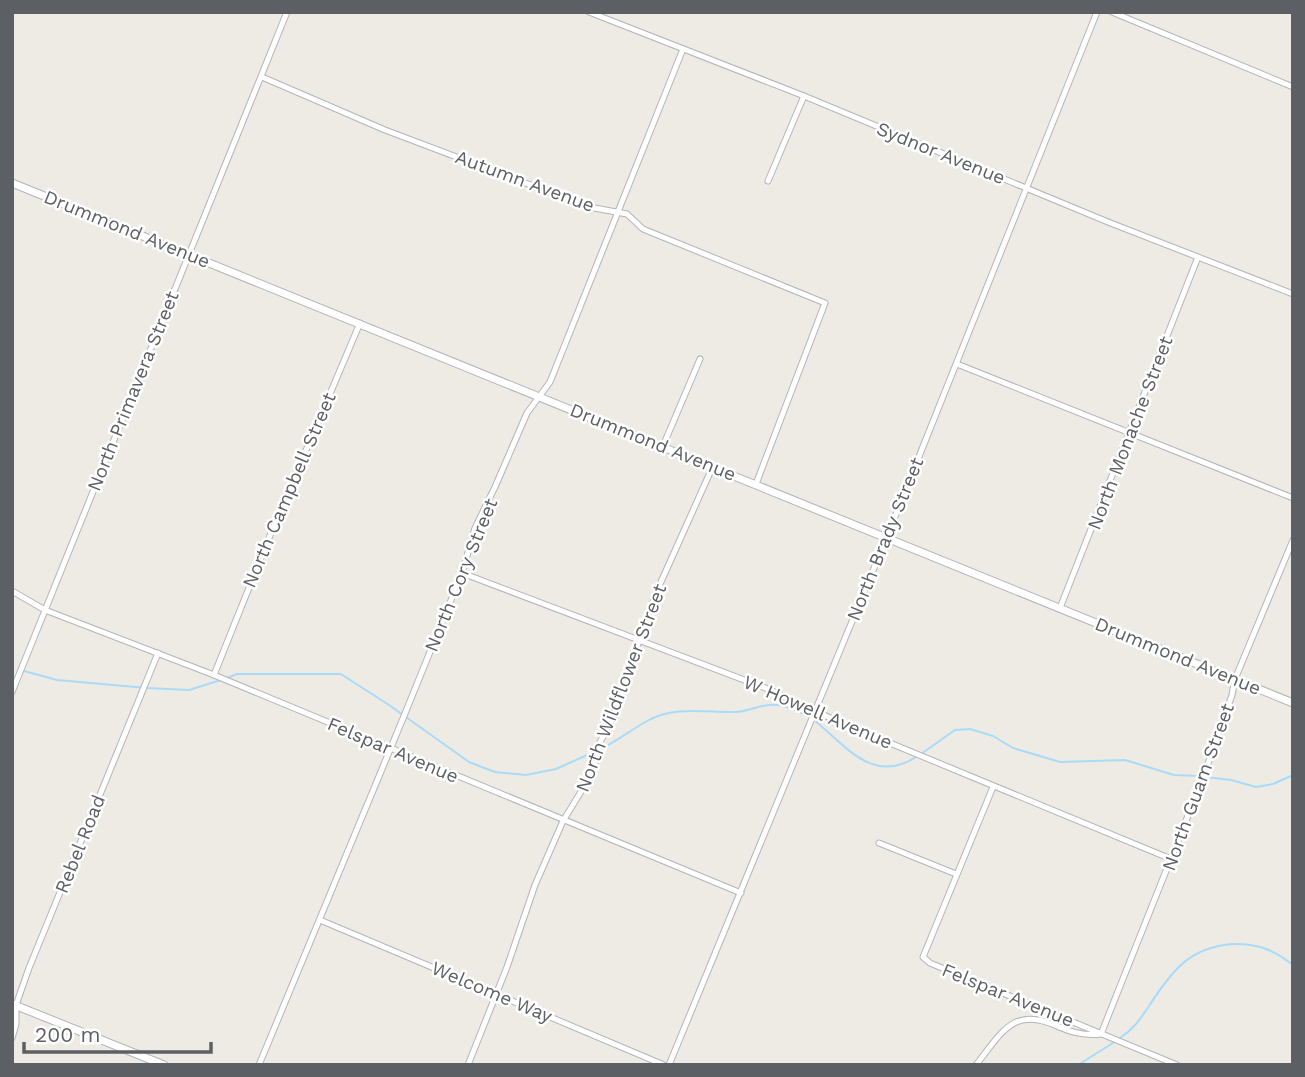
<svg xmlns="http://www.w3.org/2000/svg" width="1305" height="1077" viewBox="0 0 1305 1077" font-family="'Work Sans',sans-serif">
  <rect width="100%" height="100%" fill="#eeebe4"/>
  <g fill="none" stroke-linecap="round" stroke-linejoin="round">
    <g stroke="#a9dbf9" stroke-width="2">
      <path d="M24,671L57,680L147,688L189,690L221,680"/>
      <path d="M227,678L237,674H341L389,705L469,762L495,772L526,775L556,769L596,751"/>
      <path d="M814,720C846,746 873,785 916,757"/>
      <path d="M601,749C617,741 631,730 647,721C675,705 707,713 737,712C748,711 758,706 769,705C784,703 796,711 810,717"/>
      <path d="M921,754L955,730L970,729L993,736L1013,748L1060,762L1125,760L1174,775L1200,776"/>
      <path d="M1206,777L1231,780L1256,787L1273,784L1293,775"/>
      <path d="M1120,1038C1134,1029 1140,1019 1149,1006C1171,972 1189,947 1233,944C1257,943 1274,950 1293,965"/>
      <path d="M1078,1065L1116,1041"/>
    </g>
    <g stroke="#b2b5b8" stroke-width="7">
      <g id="minor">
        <path d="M589,12L804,96L1108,222L1293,294"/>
        <path d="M1112,12L1293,87"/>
        <path d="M262,77L385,130L589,207L627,214L643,229L825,303L756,484"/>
        <path d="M768,181L804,96"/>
        <path d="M957,364L1293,498"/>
        <path d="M663,446L700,359"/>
        <path d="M462,573L768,689L839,722L1171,859"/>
        <path d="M12,591L45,610L214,675L741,893"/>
        <path d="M1060,608L1198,257"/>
        <path d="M214,675L271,533L360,323"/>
        <path d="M12,692L287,12"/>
        <path d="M993,787L923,957L930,963L1177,1065"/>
        <path d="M879,843L956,874"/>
        <path d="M320,920L664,1065"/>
        <path d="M12,1038L16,1024V1005L29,968L158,653"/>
        <path d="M259,1065L404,716L462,573L475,528L495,487L527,413L550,382L683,49"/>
        <path d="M468,1065L507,967L535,885L563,821L593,772L599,744L610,723L656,593L713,466"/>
        <path d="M669,1065L886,539L1097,12"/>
        <path d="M976,1065C1002,1032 1014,1005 1059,1027C1073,1033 1086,1036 1101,1034L1203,778L1232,695L1235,679L1293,540"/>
      </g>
    </g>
    <g stroke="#b2b5b8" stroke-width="9">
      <g id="tertiary">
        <path d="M12,183L1293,703"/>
        <path d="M12,1004L164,1065"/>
      </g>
    </g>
    <use href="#minor" stroke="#fff" stroke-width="5"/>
    <use href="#tertiary" stroke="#fff" stroke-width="7"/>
  </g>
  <g text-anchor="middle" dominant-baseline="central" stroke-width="5" stroke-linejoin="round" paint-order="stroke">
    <g font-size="19" fill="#5c6064" stroke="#fff">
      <text transform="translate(941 153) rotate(22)">Sydnor Avenue</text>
      <text transform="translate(525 181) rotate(20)">Autumn Avenue</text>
      <text transform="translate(127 229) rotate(22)">Drummond Avenue</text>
      <text transform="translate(133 391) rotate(-68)">North Primavera Street</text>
      <text transform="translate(1130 433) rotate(-69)">North Monache Street</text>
      <text transform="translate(653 442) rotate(22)">Drummond Avenue</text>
      <text transform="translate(289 490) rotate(-67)">North Campbell Street</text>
      <text transform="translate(885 539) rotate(-68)">North Brady Street</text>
      <text transform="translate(461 575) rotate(-68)">North Cory Street</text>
      <text transform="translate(1178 656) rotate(22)">Drummond Avenue</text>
      <text transform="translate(621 688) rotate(-69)">North Wildflower Street</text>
      <text transform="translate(818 712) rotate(23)">W Howell Avenue</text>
      <text transform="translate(393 750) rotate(23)">Felspar Avenue</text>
      <text transform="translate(1198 787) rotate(-70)">North Guam Street</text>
      <text transform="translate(80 844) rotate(-68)">Rebel Road</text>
      <text transform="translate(492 992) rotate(23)">Welcome Way</text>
      <text transform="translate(1008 995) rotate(22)">Felspar Avenue</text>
    </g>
  </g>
  <rect width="1305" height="1077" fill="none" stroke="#5c6064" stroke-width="28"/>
  <path d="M24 1042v10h187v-10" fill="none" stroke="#5c6064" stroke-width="3.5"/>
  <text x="35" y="1042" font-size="21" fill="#5c6064" stroke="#ffffff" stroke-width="5" paint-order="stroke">200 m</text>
</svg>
